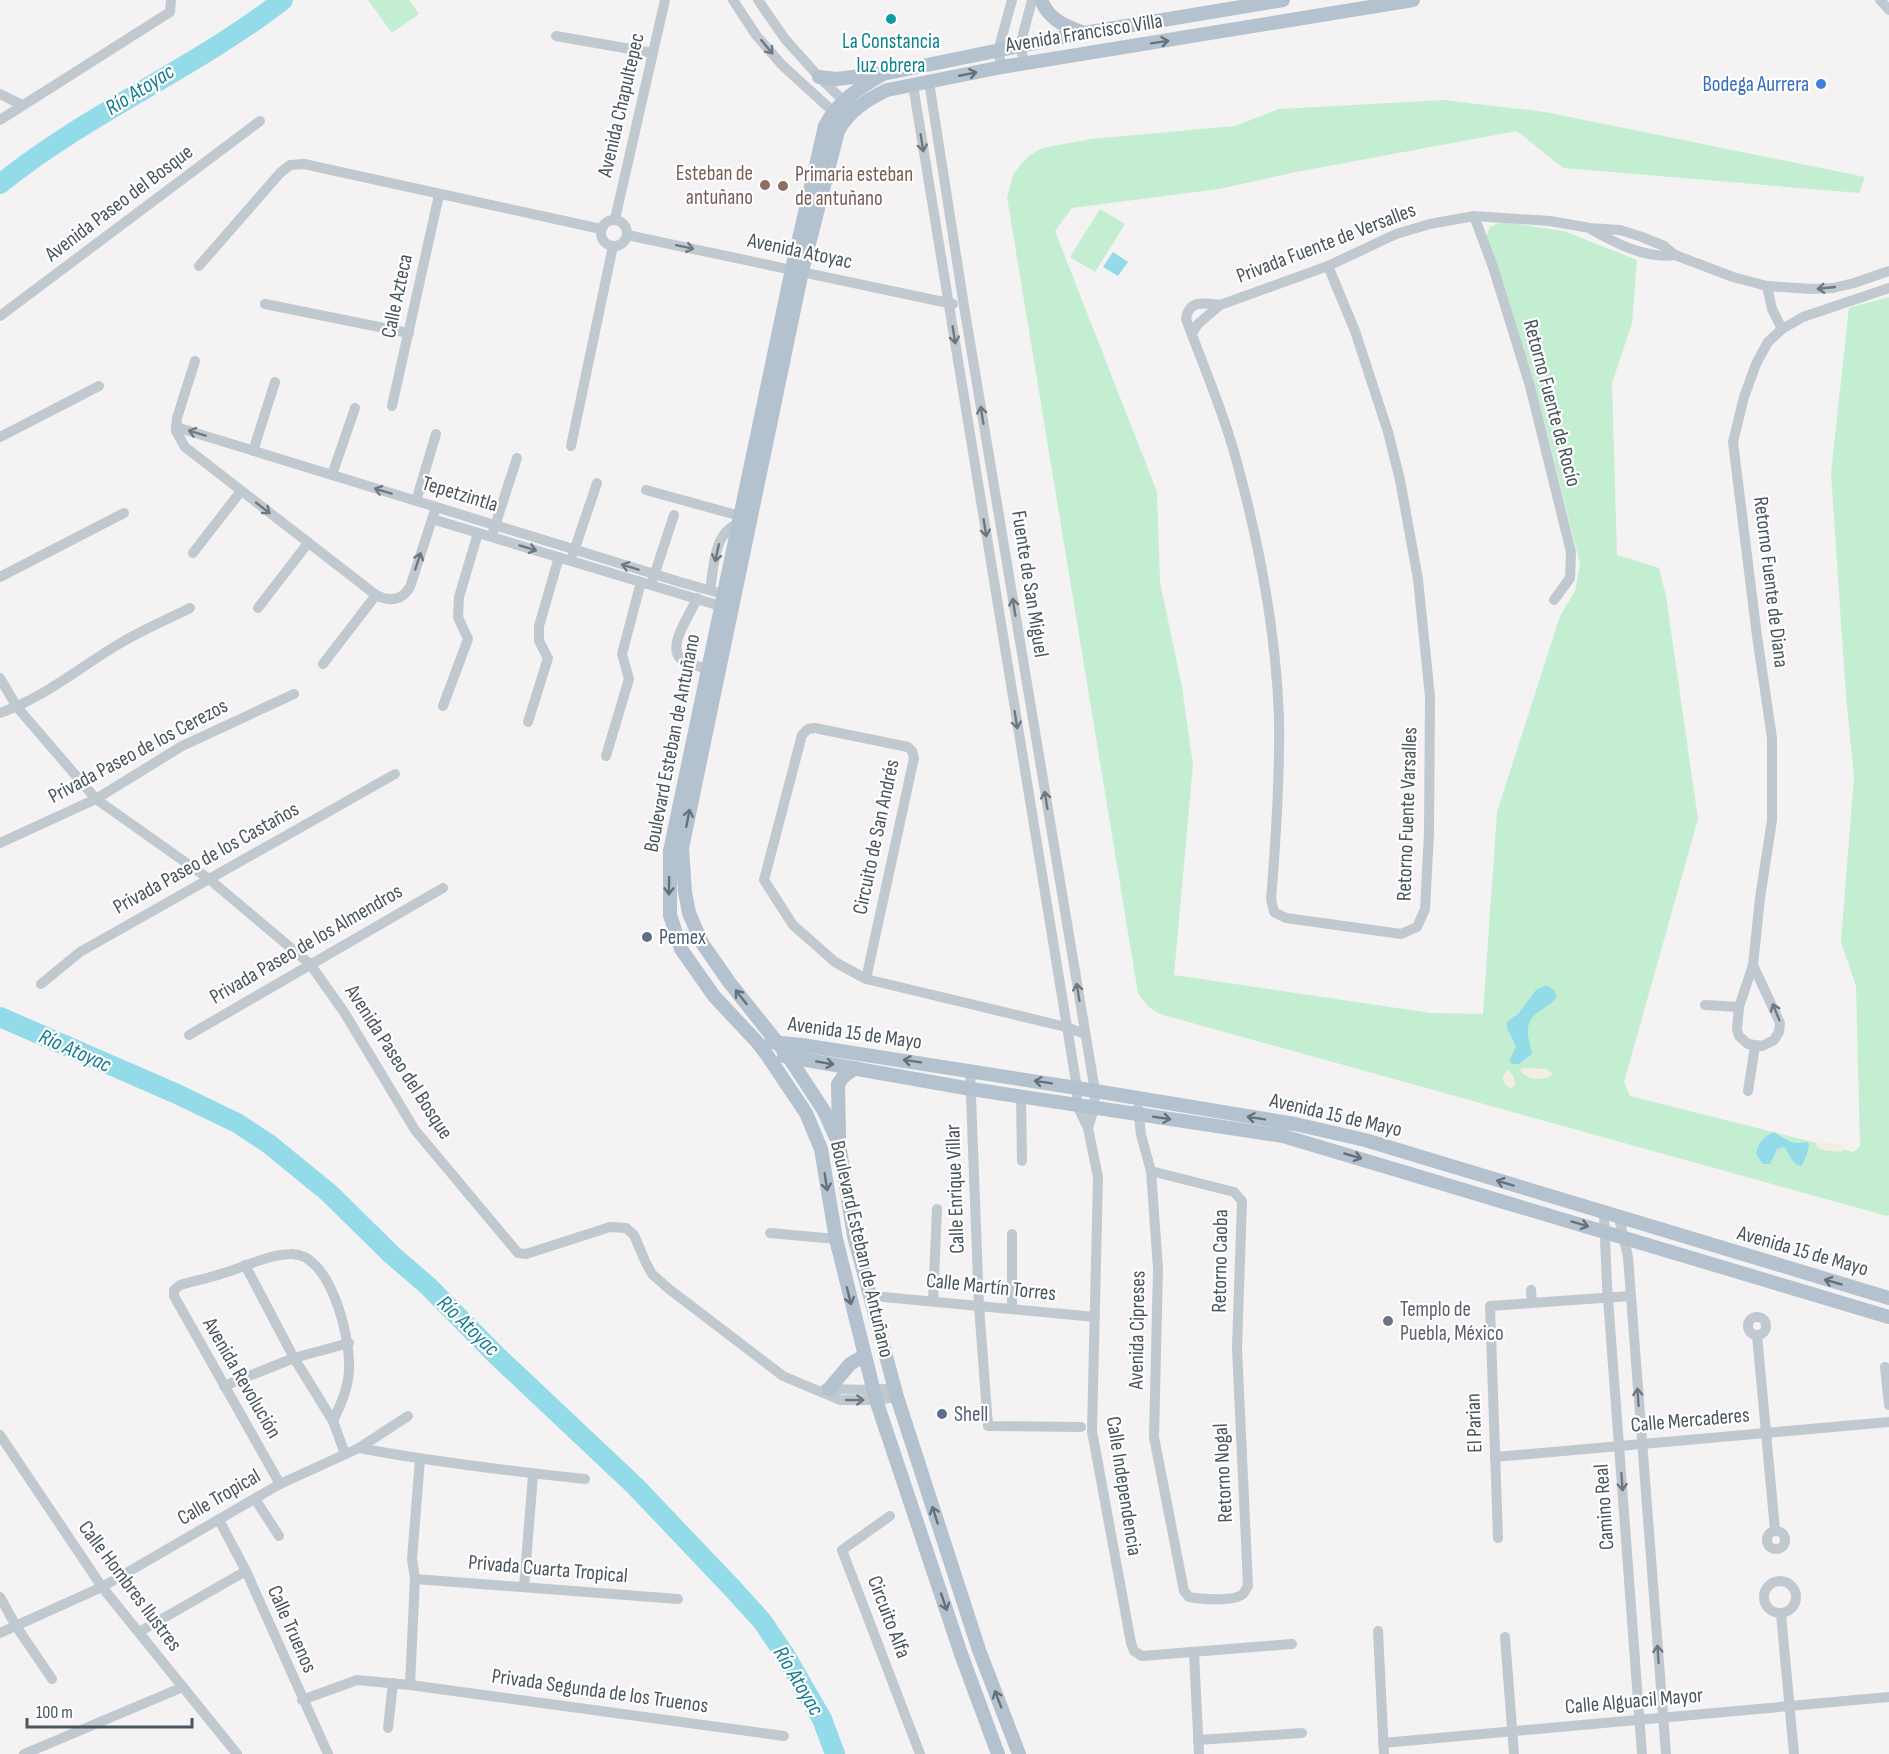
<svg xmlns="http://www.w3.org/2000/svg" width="1889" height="1754" viewBox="0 0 1889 1754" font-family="'Sofia Sans Condensed',sans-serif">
  <rect width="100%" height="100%" fill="#f4f2f2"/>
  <g fill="#c3eed2">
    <path d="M368,0H409L419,14L392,33Z"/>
    <path d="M1443,100L1545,112L1865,177L1859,193L1563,168L1517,131L1296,172L1219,189L1072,208L1055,231L1157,492L1160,582L1182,687L1193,765L1174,975L1431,1013L1483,1014L1497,812L1560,616L1575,591L1580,564L1533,377L1486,237L1490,227L1501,222L1564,231L1637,260L1632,323L1612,383L1617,555L1659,568L1666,596L1698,819L1624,1082L1630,1096L1853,1152L1860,1146L1856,986L1841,942L1854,776L1846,697L1831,473L1849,308L1889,297V1215L1887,1216L1167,1016C1153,1012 1146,1006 1138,993L1007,197L1013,175L1021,164L1030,155L1043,148L1091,139L1235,126L1279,109Z"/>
    <path d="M1100,209L1125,224L1095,272L1070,257Z"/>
  </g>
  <g fill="#f3eee4">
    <path d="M1523,1068L1547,1069L1552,1073L1550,1077C1539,1080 1528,1080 1520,1071Z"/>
    <path d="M1508,1070C1514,1075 1515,1079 1515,1086L1510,1088C1502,1084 1500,1076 1508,1070Z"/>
    <path d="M1820,1140L1834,1144H1845L1846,1148L1841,1152L1822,1150L1817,1147L1816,1144Z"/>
  </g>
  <g fill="#93dbe9">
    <path d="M1113,252L1128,262L1118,276L1103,267Z"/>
    <path d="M1546,985C1574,1000 1536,1007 1530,1021C1525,1032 1530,1043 1532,1054L1519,1064H1511L1510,1059L1516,1047L1507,1028V1022L1518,1014L1536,990Z"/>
    <path d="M1774,1132C1786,1140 1793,1145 1807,1142L1809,1145C1808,1152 1805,1161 1801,1166C1791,1164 1790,1153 1784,1147L1777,1149L1770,1164H1763L1756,1154C1759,1142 1762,1137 1774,1132Z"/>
  </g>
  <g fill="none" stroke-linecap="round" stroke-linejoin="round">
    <g stroke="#93dbe9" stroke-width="20">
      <path d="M0,184C88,113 194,69 283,0"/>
      <path d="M0,1017L177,1094L237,1123L269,1144L329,1193L392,1255L428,1286L497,1356L635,1486L733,1589L762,1621L785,1655L822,1719L835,1754"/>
    </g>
    <g stroke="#c0c9cf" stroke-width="10">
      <path d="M733,0L756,35L782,65L839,117"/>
      <path d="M758,0L785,39L819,77L849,106"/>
      <path d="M1880,0L1889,10"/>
      <path d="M556,36L653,53"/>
      <path d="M1025,64L1020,46L1032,0"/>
      <path d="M1002,67L998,51L1012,0"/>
      <path d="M929,82L964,306L1095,1091L1094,1108L1088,1128"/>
      <path d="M913,85L1077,1088V1105L1088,1128L1098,1177L1092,1431L1131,1643L1134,1651L1142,1656L1292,1644"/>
      <path d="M0,94L22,105"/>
      <path d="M0,120L170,12L171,0"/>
      <path d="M1474,216L1493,267L1530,386L1571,552L1570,578L1554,600"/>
      <path d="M615,219L665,0"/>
      <circle cx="614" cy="233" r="13"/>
      <path d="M1592,230C1617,244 1646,259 1675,255"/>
      <path d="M627,235L953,304"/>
      <path d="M199,266L280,173L290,165L304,164L601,229"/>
      <path d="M1767,286L1772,309L1782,329"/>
      <path d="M265,304L409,333"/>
      <path d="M1220,305C1205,303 1189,299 1186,319C1205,370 1227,421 1240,474C1261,553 1276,635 1279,717C1280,778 1276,839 1271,899L1274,912L1286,918L1401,934L1417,927L1425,909L1429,833L1430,697L1418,579L1400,480L1388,432L1355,331L1328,266"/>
      <path d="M0,316L260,121"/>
      <path d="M1192,333L1198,324L1220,305L1328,266L1396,234L1430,224L1474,216L1550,221L1590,228L1620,230L1642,237L1664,246L1675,255L1733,277L1767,286L1812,289L1833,288L1854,283L1889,271"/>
      <path d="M195,361L177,418L176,431L185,447L376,595C390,602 402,601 410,587L436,507"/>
      <path d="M392,406L439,195"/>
      <path d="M176,427L680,582L730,596"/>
      <path d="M0,437L99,386"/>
      <path d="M571,446L613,246"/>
      <path d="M253,451L275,382"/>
      <path d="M332,475L355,408"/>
      <path d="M646,490L740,516"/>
      <path d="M416,501L436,434"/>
      <path d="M432,519L727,608"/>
      <path d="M493,532L517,458"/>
      <path d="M193,553L241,491"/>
      <path d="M573,554L597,483"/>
      <path d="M0,577L124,513"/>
      <path d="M653,579L674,515"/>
      <path d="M710,590C714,568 713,533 738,524"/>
      <path d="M697,598C691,615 662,650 685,662C692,665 701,667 708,669"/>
      <path d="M258,608L308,543"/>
      <path d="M323,664L376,595"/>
      <path d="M0,678L17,707L96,799L209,879L310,964L344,1012L415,1130L518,1253L526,1254L610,1227L626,1228L634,1235L645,1261L652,1274L669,1289L783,1376L840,1400H876L897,1397"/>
      <path d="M443,706L468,639L458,617L459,597L478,533"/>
      <path d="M0,713C46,697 82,665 124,641C145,629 168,619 190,608"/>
      <path d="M528,722L548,658L539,641V626L559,557"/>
      <path d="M606,756L629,679L622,654L641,582"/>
      <path d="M0,843L96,799L182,746L294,694"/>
      <path d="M1753,965L1780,1023L1779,1032L1774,1040L1762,1046L1748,1044L1739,1036L1737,1030L1739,1007L1753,965L1760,898L1772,820V738L1757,636L1733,442L1744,397L1756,364L1768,342L1782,329L1803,317L1889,288"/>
      <path d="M866,979L914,758L912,751L908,747L815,728L808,729L802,735L764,880L793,925L835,962L866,979L1066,1027L1085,1034"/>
      <path d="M41,984L80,952L395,774"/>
      <path d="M1705,1005L1739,1007"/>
      <path d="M189,1035L443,888"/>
      <path d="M970,1070L979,1306L988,1426L1081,1427"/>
      <path d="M1748,1091L1755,1046"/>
      <path d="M1021,1097L1022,1161"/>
      <path d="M1138,1108L1141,1135L1151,1171L1158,1269L1154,1437L1184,1591L1189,1597C1200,1599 1234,1602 1243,1594C1245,1592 1246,1588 1248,1586L1237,1348L1242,1201L1234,1192L1151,1171"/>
      <path d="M1604,1214L1607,1285L1642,1754"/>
      <path d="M1619,1218L1628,1257L1666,1754"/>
      <path d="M770,1233L836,1239"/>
      <path d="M1012,1234V1309"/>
      <path d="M245,1265L294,1358L333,1421L345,1454"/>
      <path d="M1531,1290L1532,1303"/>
      <path d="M884,1297L1095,1317"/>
      <path d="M933,1301L937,1209"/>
      <circle cx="1757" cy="1326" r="9"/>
      <path d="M1757,1335L1775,1530"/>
      <path d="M1885,1367L1889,1405"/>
      <path d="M224,1386L294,1358L349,1343"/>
      <path d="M825,1389L873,1390L895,1388"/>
      <path d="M0,1435L102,1587L237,1754"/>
      <path d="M359,1448C434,1462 509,1471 585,1479"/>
      <path d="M1495,1457L1889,1422"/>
      <path d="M280,1484L174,1296V1290L180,1285C194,1281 209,1278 224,1273C245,1267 267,1255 290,1254C330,1251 351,1338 349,1370C348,1389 341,1404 333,1421"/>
      <path d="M255,1499L279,1536"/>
      <path d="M890,1516L842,1550L920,1754"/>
      <path d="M219,1520L246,1571L328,1754"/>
      <circle cx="1776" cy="1540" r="9"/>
      <path d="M1498,1538L1490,1306L1630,1296"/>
      <path d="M415,1579L678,1599"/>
      <circle cx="1780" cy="1597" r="16"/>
      <path d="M524,1587L533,1475"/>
      <path d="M0,1597L16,1626L52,1679"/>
      <path d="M1781,1614L1794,1754"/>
      <path d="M1378,1631L1384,1754"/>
      <path d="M139,1632L246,1571"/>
      <path d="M0,1633L102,1587L280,1484L359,1448L408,1416"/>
      <path d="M1505,1637L1514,1754"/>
      <path d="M1194,1653L1199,1754"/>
      <path d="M410,1685L415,1579L412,1559L420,1459"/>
      <path d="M302,1700L357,1680L410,1685L784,1736"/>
      <path d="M388,1728L393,1683"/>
      <path d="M1198,1740L1302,1733"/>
      <path d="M1383,1743L1889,1697"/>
      <path d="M24,1754L183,1687"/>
    </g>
    <g stroke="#b3c2ce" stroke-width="14">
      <path d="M1041,0C1049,20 1065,26 1084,33"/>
      <path d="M819,77L837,79L877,74"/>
      <path d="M771,1042L802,1045L1077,1088L1295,1124L1365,1140L1889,1298"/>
      <path d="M784,1056L971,1089L1283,1136L1889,1317"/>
      <path d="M839,1136L838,1084L843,1077L855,1068"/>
      <path d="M829,1389L850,1364L864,1356"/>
      <path d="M998,1754L961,1654L876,1400L836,1239L821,1149L806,1113L767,1055L757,1042L714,996L681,949L670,915V851L792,269L825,126C838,101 859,88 883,74L1084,33L1283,0"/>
      <path d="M1019,1754L979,1650L897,1397L854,1236L839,1144L824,1111L788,1056L729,982L702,943L689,913L685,892L682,848L802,271L838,131C849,111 866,100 887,90L1002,67L1413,0"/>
    </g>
  </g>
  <defs><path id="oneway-shaft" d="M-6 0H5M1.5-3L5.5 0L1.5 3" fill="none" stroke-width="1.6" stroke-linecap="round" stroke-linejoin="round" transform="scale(1.5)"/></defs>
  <g stroke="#64717a">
    <use href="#oneway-shaft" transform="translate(1160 42) rotate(-9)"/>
    <use href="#oneway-shaft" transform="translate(968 74) rotate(-11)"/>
    <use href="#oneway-shaft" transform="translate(688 818) rotate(-79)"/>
    <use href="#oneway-shaft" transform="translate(669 886) rotate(91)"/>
    <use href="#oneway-shaft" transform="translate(741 997) rotate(-128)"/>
    <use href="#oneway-shaft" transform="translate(912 1061) rotate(-171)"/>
    <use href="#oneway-shaft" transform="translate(825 1063) rotate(10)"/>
    <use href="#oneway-shaft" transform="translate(1043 1082) rotate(-171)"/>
    <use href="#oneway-shaft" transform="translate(1162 1118) rotate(9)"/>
    <use href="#oneway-shaft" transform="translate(1256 1118) rotate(-171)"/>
    <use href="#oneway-shaft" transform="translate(1353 1156) rotate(16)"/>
    <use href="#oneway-shaft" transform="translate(826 1182) rotate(81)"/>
    <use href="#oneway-shaft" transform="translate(1505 1183) rotate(-163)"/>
    <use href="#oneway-shaft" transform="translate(1580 1224) rotate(17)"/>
    <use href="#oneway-shaft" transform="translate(1833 1282) rotate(-164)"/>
    <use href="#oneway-shaft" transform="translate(849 1296) rotate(76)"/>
    <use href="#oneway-shaft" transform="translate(935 1515) rotate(-108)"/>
    <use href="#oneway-shaft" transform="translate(944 1602) rotate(71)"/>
    <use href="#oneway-shaft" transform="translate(998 1699) rotate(-111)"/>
  </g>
  <g stroke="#6d7880">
    <use href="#oneway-shaft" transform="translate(767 47) rotate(50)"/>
    <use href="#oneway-shaft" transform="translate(922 143) rotate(81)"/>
    <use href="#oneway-shaft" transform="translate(685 247) rotate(12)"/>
    <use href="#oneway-shaft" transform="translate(1826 288) rotate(174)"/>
    <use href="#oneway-shaft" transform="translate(954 335) rotate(81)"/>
    <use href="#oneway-shaft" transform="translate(982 415) rotate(-99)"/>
    <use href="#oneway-shaft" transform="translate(197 433) rotate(-163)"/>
    <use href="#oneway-shaft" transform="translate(383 491) rotate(-163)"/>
    <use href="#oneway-shaft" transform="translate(263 508) rotate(38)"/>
    <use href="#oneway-shaft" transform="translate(985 528) rotate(81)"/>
    <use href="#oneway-shaft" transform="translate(528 548) rotate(17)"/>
    <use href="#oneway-shaft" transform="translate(717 553) rotate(102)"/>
    <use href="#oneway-shaft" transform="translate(418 561) rotate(-72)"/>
    <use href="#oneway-shaft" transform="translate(630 567) rotate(-163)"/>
    <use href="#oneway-shaft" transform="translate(1014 607) rotate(-99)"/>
    <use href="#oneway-shaft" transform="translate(1016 720) rotate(81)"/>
    <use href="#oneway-shaft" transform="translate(1046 800) rotate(-99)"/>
    <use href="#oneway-shaft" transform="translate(1078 992) rotate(-99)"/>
    <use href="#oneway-shaft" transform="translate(1776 1012) rotate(-112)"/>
    <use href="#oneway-shaft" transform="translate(1638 1397) rotate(-94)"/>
    <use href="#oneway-shaft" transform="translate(855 1400)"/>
    <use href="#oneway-shaft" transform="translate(1622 1482) rotate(86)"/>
    <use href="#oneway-shaft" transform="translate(1658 1654) rotate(-94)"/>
  </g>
  <circle fill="#0f9aa8" stroke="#fff" stroke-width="2" cx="891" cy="19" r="6"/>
  <circle fill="#3f7fe0" stroke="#fff" stroke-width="2" cx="1821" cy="84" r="6"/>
  <g fill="#8d6e63" stroke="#fff" stroke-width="2">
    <circle cx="765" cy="185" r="6"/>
    <circle cx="783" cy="186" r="6"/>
  </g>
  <g fill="#5c6f8a" stroke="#fff" stroke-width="2">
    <circle cx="647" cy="937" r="6"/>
    <circle cx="942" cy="1414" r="6"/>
  </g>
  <circle fill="#6b7280" stroke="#fff" stroke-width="2" cx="1388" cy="1321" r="6"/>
  <g text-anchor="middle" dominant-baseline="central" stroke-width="4.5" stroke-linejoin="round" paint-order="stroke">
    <g font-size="21" fill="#4a565e" stroke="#fff">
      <text transform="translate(1084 33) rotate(-9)">Avenida Francisco Villa</text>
      <text transform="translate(621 105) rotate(-77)">Avenida Chapultepec</text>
      <text transform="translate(119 203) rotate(-37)">Avenida Paseo del Bosque</text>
      <text transform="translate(1326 243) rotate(-21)">Privada Fuente de Versalles</text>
      <text transform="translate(800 251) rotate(12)">Avenida Atoyac</text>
      <text transform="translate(397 296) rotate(-78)">Calle Azteca</text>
      <text transform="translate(1552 403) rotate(75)">Retorno Fuente de Rocío</text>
      <text transform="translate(460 494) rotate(17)">Tepetzintla</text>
      <text transform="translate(1771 582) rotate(83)">Retorno Fuente de Diana</text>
      <text transform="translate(1030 584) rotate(81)">Fuente de San Miguel</text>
      <text transform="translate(672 743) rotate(-79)">Boulevard Esteban de Antuñano</text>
      <text transform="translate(138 751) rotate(-28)">Privada Paseo de los Cerezos</text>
      <text transform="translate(1407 814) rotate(-88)">Retorno Fuente Varsalles</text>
      <text transform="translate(876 837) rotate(-78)">Circuito de San Andrés</text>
      <text transform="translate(206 858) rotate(-29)">Privada Paseo de los Castaños</text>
      <text transform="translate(306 944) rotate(-30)">Privada Paseo de los Almendros</text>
      <text transform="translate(855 1033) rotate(8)">Avenida 15 de Mayo</text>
      <text transform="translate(399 1062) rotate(57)">Avenida Paseo del Bosque</text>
      <text transform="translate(1336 1115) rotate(13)">Avenida 15 de Mayo</text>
      <text transform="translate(955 1189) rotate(-92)">Calle Enrique Villar</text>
      <text transform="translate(862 1249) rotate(77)">Boulevard Esteban de Antuñano</text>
      <text transform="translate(1803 1251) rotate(16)">Avenida 15 de Mayo</text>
      <text transform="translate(1220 1261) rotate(-89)">Retorno Caoba</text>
      <text transform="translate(991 1287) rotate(6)">Calle Martín Torres</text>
      <text transform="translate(1137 1330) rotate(-89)">Avenida Cipreses</text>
      <text transform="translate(242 1378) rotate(60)">Avenida Revolución</text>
      <text transform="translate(1690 1420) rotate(-5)">Calle Mercaderes</text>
      <text transform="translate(1474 1423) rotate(-92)">El Parian</text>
      <text transform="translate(1223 1473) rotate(-93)">Retorno Nogal</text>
      <text transform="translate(1124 1486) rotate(81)">Calle Independencia</text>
      <text transform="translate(219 1497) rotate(-30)">Calle Tropical</text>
      <text transform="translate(1604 1507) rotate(-94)">Camino Real</text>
      <text transform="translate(548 1569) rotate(5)">Privada Cuarta Tropical</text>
      <text transform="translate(130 1586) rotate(53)">Calle Hombres Ilustres</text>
      <text transform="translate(889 1617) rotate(69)">Circuito Alfa</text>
      <text transform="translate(292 1629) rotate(66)">Calle Truenos</text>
      <text transform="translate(600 1691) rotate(8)">Privada Segunda de los Truenos</text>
      <text transform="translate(1634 1701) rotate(-5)">Calle Alguacil Mayor</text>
    </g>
    <g font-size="21" fill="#0d838f" stroke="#fff">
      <text x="891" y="41">La Constancia<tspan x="891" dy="24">luz obrera</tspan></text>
    </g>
    <g font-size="21" fill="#366cbe" stroke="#fff" text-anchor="end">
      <text x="1809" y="84">Bodega Aurrera</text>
    </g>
    <g font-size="21" fill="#785e54" stroke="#fff" text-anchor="end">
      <text x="753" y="173">Esteban de<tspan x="753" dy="24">antuñano</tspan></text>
      <text x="795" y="174" text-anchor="start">Primaria esteban<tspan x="795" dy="24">de antuñano</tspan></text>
    </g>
    <g font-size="21" fill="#4e5e75" stroke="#fff" text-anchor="start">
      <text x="659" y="937">Pemex</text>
      <text x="954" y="1414">Shell</text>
    </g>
    <g font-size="21" fill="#5b616d" stroke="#fff" text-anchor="start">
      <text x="1400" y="1309">Templo de<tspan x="1400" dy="24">Puebla, México</tspan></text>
    </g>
    <g font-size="22" font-style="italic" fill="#147d91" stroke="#fff">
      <text transform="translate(140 90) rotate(-32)">Río Atoyac</text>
      <text transform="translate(75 1051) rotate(24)">Río Atoyac</text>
      <text transform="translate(468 1326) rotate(44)">Río Atoyac</text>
      <text transform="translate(798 1681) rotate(59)">Río Atoyac</text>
    </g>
  </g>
  <path d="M27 1718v9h165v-9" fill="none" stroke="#4a565e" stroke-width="3"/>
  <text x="36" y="1718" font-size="18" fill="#4a565e" stroke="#ffffff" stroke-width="4.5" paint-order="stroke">100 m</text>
</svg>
